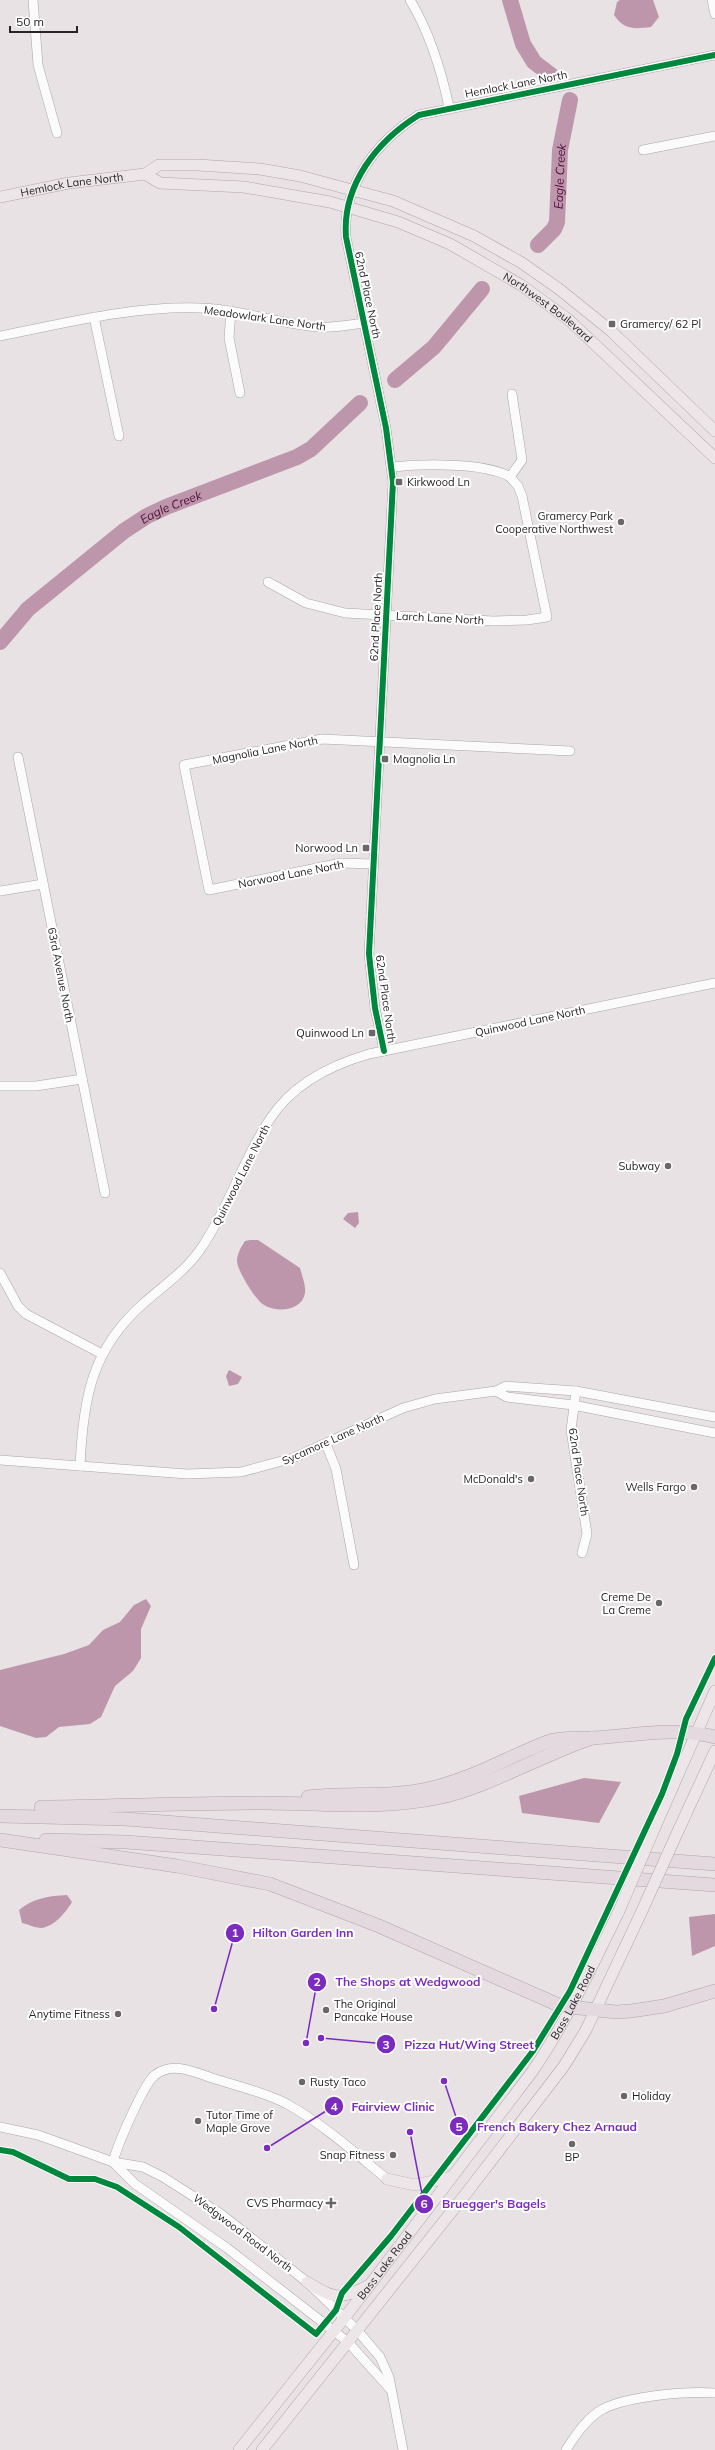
<svg xmlns="http://www.w3.org/2000/svg" width="715" height="2450" viewBox="0 0 715 2450" font-family="Mulish,sans-serif">
  <rect width="100%" height="100%" fill="#e8e2e5"/>
  <g fill="#be96ac">
    <path d="M620,0H653L659,17L651,27C634,29 624,30 614,15L617,2Z"/>
    <path d="M358,1212L359,1223L355,1228L343,1219L348,1213Z"/>
    <path d="M250,1240H258L300,1268C302,1276 306,1285 305,1293C302,1311 277,1313 264,1305C256,1301 237,1270 237,1261C237,1254 241,1247 245,1241Z"/>
    <path d="M229,1370L242,1377L238,1384L229,1386L226,1376Z"/>
    <path d="M146,1599L151,1606L141,1629V1658L133,1671L115,1686L101,1717L90,1724L59,1727L46,1737L36,1738L0,1726V1670L64,1654L89,1645L103,1630L120,1622L134,1605Z"/>
    <path d="M584,1778L621,1782L599,1823L522,1813L519,1796Z"/>
    <path d="M67,1895L72,1902C66,1912 54,1927 41,1928C35,1928 28,1924 22,1923L19,1910C33,1898 49,1896 67,1895Z"/>
    <path d="M715,1914V1946L692,1956L689,1917Z"/>
  </g>
  <g fill="none" stroke-linecap="round" stroke-linejoin="round">
    <g stroke="#be96ac" stroke-width="16">
      <path d="M510,0L523,44L534,62L551,75"/>
      <path id="s1" d="M538,245L554,229L557,222L560,150L570,100"/>
      <path d="M395,380L434,347L482,289"/>
      <path id="s2" d="M0,642L28,609L124,531L147,516L166,507L297,457L311,449L360,403"/>
    </g>
    <g stroke="#a9a4a7" stroke-width="10">
      <g id="minor">
        <path d="M33,0L38,65L57,133"/>
        <path d="M410,0C430,33 441,69 449,107"/>
        <path d="M712,0L715,14"/>
        <path d="M643,150L715,136"/>
        <path d="M231,311L229,338L240,393"/>
        <path d="M94,317L119,436"/>
        <path d="M0,336C66,323 131,306 199,308C240,309 279,324 319,327C334,328 349,325 364,323"/>
        <path d="M392,467C421,464 485,462 510,477"/>
        <path d="M268,582L306,603L345,613L493,621L527,620L547,617L522,496L518,486L510,477L522,460L512,394"/>
        <path d="M18,757L105,1193"/>
        <path d="M373,864L341,863L209,890L184,765L322,739L570,751"/>
        <path d="M0,891L43,884"/>
        <path d="M384,1051L375,1008L369,954L393,482L386,428L346,237C342,185 377,141 419,115L715,55"/>
        <path d="M0,1086H36L82,1079"/>
        <path d="M0,1273L18,1306L26,1314L102,1354"/>
        <path d="M496,1391L507,1397L573,1405L715,1433"/>
        <path d="M576,1391L571,1430L587,1534L582,1553"/>
        <path d="M326,1444L336,1469L354,1565"/>
        <path d="M0,1460L187,1474L241,1472L293,1458L403,1408L435,1399L496,1391L506,1386L576,1391L715,1417"/>
        <path d="M80,1466C83,1400 91,1349 144,1303C164,1285 187,1270 202,1247C229,1207 243,1159 270,1119C292,1085 331,1065 369,1054L715,983"/>
        <path d="M0,2127L38,2135L113,2162L143,2167L163,2177L221,2214L307,2282L357,2330L380,2357L389,2377L403,2450"/>
        <path d="M113,2162C117,2146 144,2083 155,2075C173,2061 194,2072 212,2078C237,2086 264,2092 287,2104C323,2124 355,2153 387,2179"/>
        <path d="M113,2162L135,2184L227,2248L348,2342L390,2389"/>
        <path d="M566,2450C575,2436 584,2422 598,2412C621,2396 687,2391 715,2393"/>
      </g>
    </g>
    <g stroke="#b1a4ab" stroke-width="12">
      <g id="major">
        <path id="s3" d="M145,174L160,183L244,187L330,202L398,222L450,244L521,285L569,320L715,458"/>
        <path id="s4" d="M0,197L69,183L145,174L159,165H198L260,169L300,176L393,201L474,236L522,263L559,289L610,330L715,431"/>
        <path d="M655,1827L715,1691"/>
        <path d="M679,1829L715,1751"/>
        <path d="M387,2179L415,2185L452,2177"/>
        <path d="M307,2282C332,2298 340,2301 367,2286"/>
        <path id="s5" d="M239,2450L349,2312L532,2072C567,2021 592,1966 619,1911"/>
        <path d="M262,2450L468,2191L564,2066L586,2030L641,1913"/>
      </g>
    </g>
    <g stroke="#b1a4ab" stroke-width="14">
      <g id="highway">
        <path d="M308,1797C348,1792 392,1798 431,1788C472,1779 508,1757 547,1742C561,1737 577,1739 592,1738C633,1736 674,1726 715,1737"/>
        <path d="M41,1807C116,1806 191,1803 265,1803C322,1803 381,1810 437,1798C487,1788 541,1755 592,1738"/>
        <path d="M0,1816L125,1819L715,1864"/>
        <path d="M0,1840L177,1866L270,1884L379,1926L561,2006L616,2012L631,2011L664,2006L715,1991"/>
        <path d="M46,1840L126,1842L715,1885"/>
      </g>
    </g>
    <use href="#minor" stroke="#fcfbfb" stroke-width="9"/>
    <use href="#major" stroke="#ece6e9" stroke-width="11"/>
    <use href="#highway" stroke="#e3d9de" stroke-width="13"/>
    <g stroke="#b1a4ab" stroke-width="12" stroke-linecap="butt">
      <g id="major-bridge">
        <path d="M619,1911L655,1827"/>
        <path d="M641,1913L679,1829"/>
      </g>
    </g>
    <use href="#major-bridge" stroke="#ece6e9" stroke-width="11"/>
    <g stroke="#fff" stroke-width="8">
      <g id="cycleway">
        <path d="M384,1051L375,1008L369,954L393,482L386,428L346,237C342,185 377,141 419,115L715,55"/>
        <path d="M0,2150L13,2152L69,2179H95L117,2187L179,2227L316,2334L336,2310L342,2293L391,2236L533,2051L570,1991L662,1794L677,1754L686,1719L715,1658"/>
      </g>
    </g>
    <use href="#cycleway" stroke="#00873e" stroke-width="6"/>
  </g>
  <g fill="#6b6669" stroke="#fff" stroke-width="1.5">
    <rect x="608" y="320" width="8" height="8" rx="2"/>
    <rect x="395" y="478" width="8" height="8" rx="2"/>
    <circle cx="621" cy="522" r="4"/>
    <rect x="381" y="755" width="8" height="8" rx="2"/>
    <rect x="362" y="844" width="8" height="8" rx="2"/>
    <rect x="368" y="1029" width="8" height="8" rx="2"/>
    <circle cx="668" cy="1166" r="4"/>
    <circle cx="531" cy="1479" r="4"/>
    <circle cx="694" cy="1487" r="4"/>
    <circle cx="659" cy="1603" r="4"/>
    <circle cx="326" cy="2010" r="4"/>
    <circle cx="118" cy="2014" r="4"/>
    <circle cx="302" cy="2082" r="4"/>
    <circle cx="624" cy="2096" r="4"/>
    <circle cx="198" cy="2121" r="4"/>
    <circle cx="572" cy="2144" r="4"/>
    <circle cx="393" cy="2155" r="4"/>
    <path d="M329 2197h4v4h4v4h-4v4h-4v-4h-4v-4h4z"/>
  </g>
  <g text-anchor="middle" dominant-baseline="central" stroke-width="4" stroke-linejoin="round" paint-order="stroke">
    <g font-size="11" fill="#282426" stroke="#fff">
      <text transform="translate(516 84) rotate(-11)">Hemlock Lane North</text>
      <text stroke="none"><textPath href="#s4" startOffset="73">Hemlock Lane North</textPath></text>
      <text transform="translate(368 295) rotate(78)">62nd Place North</text>
      <text stroke="none"><textPath href="#s3" startOffset="433">Northwest Boulevard</textPath></text>
      <text transform="translate(265 318) rotate(8)">Meadowlark Lane North</text>
      <text transform="translate(376 617) rotate(-87)">62nd Place North</text>
      <text transform="translate(440 618) rotate(3)">Larch Lane North</text>
      <text transform="translate(265 750) rotate(-11)">Magnolia Lane North</text>
      <text transform="translate(291 874) rotate(-11)">Norwood Lane North</text>
      <text transform="translate(61 975) rotate(79)">63rd Avenue North</text>
      <text transform="translate(386 999) rotate(82)">62nd Place North</text>
      <text transform="translate(530 1021) rotate(-12)">Quinwood Lane North</text>
      <text transform="translate(241 1175) rotate(-63)">Quinwood Lane North</text>
      <text transform="translate(333 1439) rotate(-24)">Sycamore Lane North</text>
      <text transform="translate(579 1472) rotate(82)">62nd Place North</text>
      <text stroke="none"><textPath href="#s5" startOffset="559">Bass Lake Road</textPath></text>
      <text transform="translate(243 2233) rotate(37)">Wedgwood Road North</text>
      <text stroke="none"><textPath href="#s5" startOffset="235">Bass Lake Road</textPath></text>
    </g>
    <g font-size="11" fill="#282426" stroke="#fff" text-anchor="end">
      <text x="620" y="324" text-anchor="start">Gramercy/ 62 Pl</text>
      <text x="407" y="482" text-anchor="start">Kirkwood Ln</text>
      <text x="613" y="516">Gramercy Park<tspan x="613" dy="13">Cooperative Northwest</tspan></text>
      <text x="393" y="759" text-anchor="start">Magnolia Ln</text>
      <text x="358" y="848">Norwood Ln</text>
      <text x="364" y="1033">Quinwood Ln</text>
      <text x="660" y="1166">Subway</text>
      <text x="523" y="1479">McDonald's</text>
      <text x="686" y="1487">Wells Fargo</text>
      <text x="651" y="1597">Creme De<tspan x="651" dy="13">La Creme</tspan></text>
      <text x="334" y="2004" text-anchor="start">The Original<tspan x="334" dy="13">Pancake House</tspan></text>
      <text x="110" y="2014">Anytime Fitness</text>
      <text x="310" y="2082" text-anchor="start">Rusty Taco</text>
      <text x="632" y="2096" text-anchor="start">Holiday</text>
      <text x="206" y="2115" text-anchor="start">Tutor Time of<tspan x="206" dy="13">Maple Grove</tspan></text>
      <text x="385" y="2155">Snap Fitness</text>
      <text x="572" y="2157" text-anchor="middle">BP</text>
      <text x="323" y="2203">CVS Pharmacy</text>
    </g>
    <g font-size="12" font-style="italic" fill="#4e0c37" stroke="#fff">
      <text stroke="none"><textPath href="#s1" startOffset="76">Eagle Creek</textPath></text>
      <text stroke="none"><textPath href="#s2" startOffset="220">Eagle Creek</textPath></text>
    </g>
  </g>
  <path fill="none" stroke="#7b2cbf" stroke-width="1.5" d="M214 2009L235 1933M306 2043L317 1982M321 2038L386 2044M267 2148L334 2106M444 2081L459 2126M410 2132L424 2204"/>
  <g fill="#7b2cbf" stroke="#fff" stroke-width="1.5">
    <circle cx="214" cy="2009" r="4"/>
    <circle cx="306" cy="2043" r="4"/>
    <circle cx="321" cy="2038" r="4"/>
    <circle cx="267" cy="2148" r="4"/>
    <circle cx="444" cy="2081" r="4"/>
    <circle cx="410" cy="2132" r="4"/>
    <circle cx="235" cy="1933" r="10"/>
    <circle cx="317" cy="1982" r="10"/>
    <circle cx="386" cy="2044" r="10"/>
    <circle cx="334" cy="2106" r="10"/>
    <circle cx="459" cy="2126" r="10"/>
    <circle cx="424" cy="2204" r="10"/>
  </g>
  <g font-size="12" text-anchor="middle" font-weight="bold" fill="#fff">
    <text x="235" y="1937">1</text>
    <text x="317" y="1986">2</text>
    <text x="386" y="2049">3</text>
    <text x="334" y="2111">4</text>
    <text x="459" y="2131">5</text>
    <text x="424" y="2208">6</text>
  </g>
  <g font-size="12" text-anchor="middle" font-weight="bold" fill="#7b2cbf" stroke="#fff" stroke-width="4" stroke-linejoin="round" paint-order="stroke">
    <text x="303" y="1937">Hilton Garden Inn</text>
    <text x="408" y="1986">The Shops at Wedgwood</text>
    <text x="469" y="2049">Pizza Hut/Wing Street</text>
    <text x="393" y="2111">Fairview Clinic</text>
    <text x="557" y="2131">French Bakery Chez Arnaud</text>
    <text x="494" y="2208">Bruegger's Bagels</text>
  </g>
  <path d="M10 26v6h67v-6" fill="none" stroke="#282426" stroke-width="2"/>
  <text x="16" y="26" font-size="12" fill="#282426" stroke="#ffffff" stroke-width="3" paint-order="stroke">50 m</text>
</svg>
